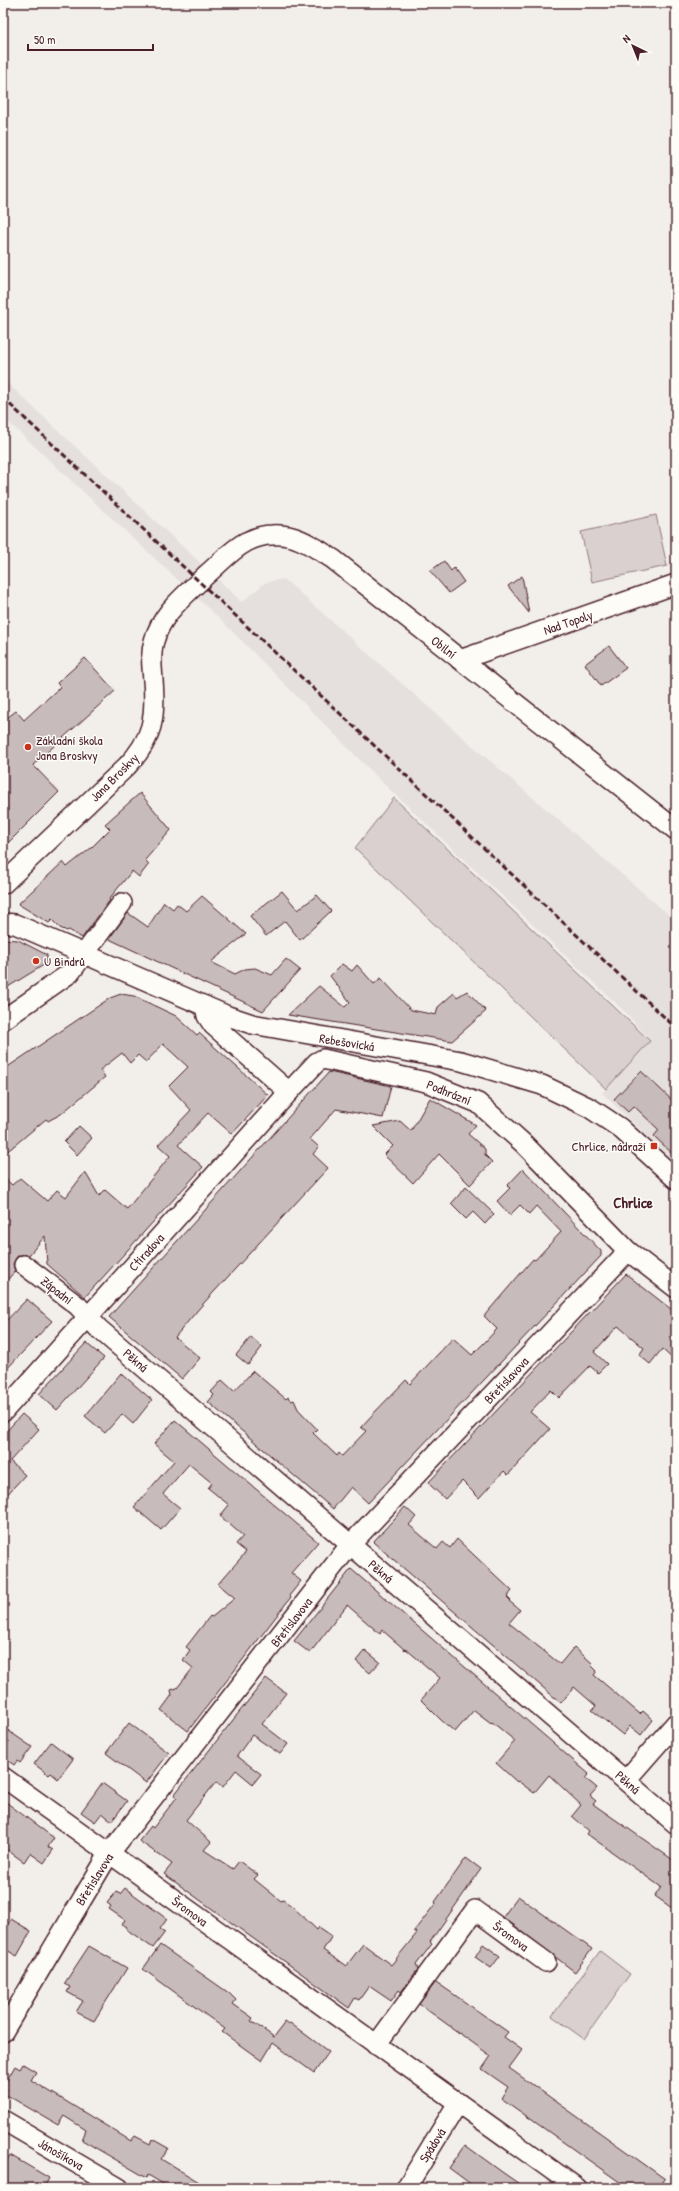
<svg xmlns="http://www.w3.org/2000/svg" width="679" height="2191" viewBox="0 0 679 2191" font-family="'Patrick Hand',sans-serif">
  <rect width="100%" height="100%" fill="#f2efeb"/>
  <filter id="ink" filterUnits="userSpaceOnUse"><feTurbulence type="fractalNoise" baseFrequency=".025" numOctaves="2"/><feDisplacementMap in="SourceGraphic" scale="8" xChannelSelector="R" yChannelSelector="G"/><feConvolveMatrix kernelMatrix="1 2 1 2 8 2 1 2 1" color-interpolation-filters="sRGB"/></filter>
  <g filter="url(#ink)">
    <path fill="#e5dfdd" d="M3,379L242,602L266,582L284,579L460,735L676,921V1164L602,1093L650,1040L626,1013L381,781L223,622L3,417Z"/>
    <g fill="#d9d0cf" stroke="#92787d">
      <path d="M656,515L667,566L592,582L581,532Z"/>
      <path d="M394,798L650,1041L606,1089L355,848Z"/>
      <path d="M600,1951L630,1974L584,2039L552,2016Z"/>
    </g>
    <g fill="#c8bbbb" stroke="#4a1f2b">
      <path d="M444,561L451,571L454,568L464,582L449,593L430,571Z"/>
      <path d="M522,576L529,613L508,586Z"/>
      <path d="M609,646L626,668L601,686L585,664Z"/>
      <path d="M85,658L115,691L33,765L59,792L3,848V721L16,711L24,720L60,687L57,683Z"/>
      <path d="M140,793L171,830L145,860L149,864L139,877L132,871L109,899L110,900L82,938L69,930L67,931L60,928L52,920L49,923L18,904L63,862L67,867L91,848L110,829L105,824Z"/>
      <path d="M282,891L298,910L317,895L331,911L300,940L285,921L266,936L250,916Z"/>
      <path d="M202,896L246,934L211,962L235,974L245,969L255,968L272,975L286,959L300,970L263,1011L109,939L128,913L148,927L164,902L173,909L177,904L186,911Z"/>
      <path d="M3,939L18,940L47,955V963L3,990Z"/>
      <path d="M342,964L352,971L357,965L374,984L381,978L411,1010L436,1015L438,1007L454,993L457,997L467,991L486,1011L452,1041L288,1015L319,986L345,1007L350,1002L330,976Z"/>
      <path d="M121,994L134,996L176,1016L197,1035L199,1033L268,1095L232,1134L208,1113L178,1145L203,1167L85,1297L47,1264L45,1236L29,1255H20L16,1258L13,1264L15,1271L3,1285V1177L12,1185L20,1178L47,1201L57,1190L66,1197L85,1172L99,1196L105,1190L127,1209L170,1156L158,1145L191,1110L169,1086L188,1067L163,1044L146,1062L138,1055L130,1063L122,1053L100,1070L105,1077L61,1114L48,1121L46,1119L3,1155V1070L110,998Z"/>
      <path d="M641,1071L676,1104V1157L654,1136L659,1130L634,1106L628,1112L614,1099Z"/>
      <path d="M329,1072L391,1086L383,1118L336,1109L310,1139L319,1147L313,1154L328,1168L202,1305L175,1337L200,1358L182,1379L109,1317Z"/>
      <path d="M430,1098L476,1125L468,1134L485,1149V1155L492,1162L470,1185L439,1154L413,1183L384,1155L393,1146L373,1126L400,1121L411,1131Z"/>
      <path d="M79,1126L92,1138L77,1155L64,1142Z"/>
      <path d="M523,1169L601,1251V1256L368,1503L351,1487L333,1509L208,1402L214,1395L211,1392L222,1380L234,1391L253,1371L286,1399L288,1397L291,1401L294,1400L298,1409L317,1429L313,1433L337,1456L339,1453L342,1456L366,1431L361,1427L373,1414L406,1380L410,1384L453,1338L472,1355L486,1341L497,1329L484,1316L533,1259L535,1260L561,1232L536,1206L529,1214L520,1205L510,1215L497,1201L510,1188L507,1186Z"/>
      <path d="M466,1187L494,1214L485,1224L473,1212L466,1219L451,1204Z"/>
      <path d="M626,1274L676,1313V1362L662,1349L650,1364L639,1355L644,1348L618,1326L594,1352L607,1364L598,1373L590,1366L559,1398L551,1390L530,1412L550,1429L508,1475L504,1471L479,1498L462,1481L445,1499L428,1483Z"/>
      <path d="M27,1299L52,1321L3,1373V1324Z"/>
      <path d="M251,1337L262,1347L248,1365L236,1355Z"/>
      <path d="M86,1343L104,1358L57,1410L39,1394Z"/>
      <path d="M121,1373L152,1400L133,1424L122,1414L105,1433L85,1416Z"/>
      <path d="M22,1414L39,1429L10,1461L25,1475L3,1499V1435Z"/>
      <path d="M175,1420L318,1542L291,1573L301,1581L289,1596L291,1597L188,1731L161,1710L172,1695L171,1690L177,1688L193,1668L183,1660L190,1650L186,1647L210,1616L212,1617L235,1598L218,1584L246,1552L236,1544L243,1536L220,1516L229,1505L208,1488L212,1483L189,1464L163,1494L180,1508L161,1530L134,1507L174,1461L154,1444Z"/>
      <path d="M405,1507L416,1517L409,1525L437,1549L443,1542L450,1548L457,1539L512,1591L507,1597L510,1600L509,1601L520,1610L509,1623L560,1664L574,1647L592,1663L591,1665L597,1671L594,1675L640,1714L643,1711L653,1720L641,1735L630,1726L623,1735L592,1710L596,1706L574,1687L561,1703L373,1542Z"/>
      <path d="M351,1569L589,1774L585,1778L597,1788L590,1796L596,1801L593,1804L676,1862V1911L655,1896L661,1887L587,1834L589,1831L572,1816L581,1805L549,1775L534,1793L518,1781L517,1782L496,1763L515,1741L492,1722L491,1723L474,1710L455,1732L441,1720L421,1700L440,1678L406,1649L405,1650L382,1630L380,1634L347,1605L310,1653L294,1641Z"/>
      <path d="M365,1650L380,1662L370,1673L356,1661Z"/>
      <path d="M266,1678L286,1693L262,1724L288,1744L280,1754L252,1735L237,1756L261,1774L253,1784L236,1770L223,1787L216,1782L186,1820L211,1842L204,1850L233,1869L239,1861L258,1875L254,1879L281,1901L283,1900L292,1906L317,1930L319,1927L332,1936L323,1950L346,1966L363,1944L391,1965L417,1933L414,1931L436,1903L435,1902L466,1858L481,1869L430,1942L432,1944L416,1965L418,1969L401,1992L399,1990L391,2001L369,1986L359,2000L355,1998L349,2008L164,1874L172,1864L139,1841L151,1826L153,1828L177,1797L174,1795Z"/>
      <path d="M129,1723L169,1753L146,1783L106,1753Z"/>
      <path d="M3,1727L32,1747L20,1763L17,1761L14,1765L3,1757Z"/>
      <path d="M51,1742L73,1759L58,1779L51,1773L49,1775L34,1764Z"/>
      <path d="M102,1783L127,1801L112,1821L102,1813L95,1822L81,1812Z"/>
      <path d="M3,1800L54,1838L48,1847L53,1850L44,1863L30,1853L24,1862L3,1847Z"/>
      <path d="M125,1888L167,1919L160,1929L165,1932L153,1948L126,1929L127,1927L122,1924L125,1920L109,1909L111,1906L107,1903L116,1892L120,1894Z"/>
      <path d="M518,1896L592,1949L575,1972L503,1917Z"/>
      <path d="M11,1919L31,1931L17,1956L3,1948V1932Z"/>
      <path d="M483,1944L500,1956L491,1968L475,1957Z"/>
      <path d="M160,1945L229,1993L236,2000L233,2004L253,2018L251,2021L274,2037L285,2022L288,2024L290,2023L329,2052L314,2073L273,2043L262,2061L222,2032L225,2029L143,1969Z"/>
      <path d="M89,1946L127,1968L94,2021L76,2012L83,2001L67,1992L70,1987L64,1984Z"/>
      <path d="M436,1982L508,2032L504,2037L522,2050L509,2068L665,2179L659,2188H628L501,2098L508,2087L482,2069L491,2056L419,2004Z"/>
      <path d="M23,2064L36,2072L31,2080L131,2141L135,2136L150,2144L152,2139L168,2148L161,2159L209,2188H170L148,2175L147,2178L82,2140L86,2130L64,2116L58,2125L5,2094L7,2090L3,2087L15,2066L20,2069Z"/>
      <path d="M465,2145L502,2172L525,2188H476L449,2168Z"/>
      <path d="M10,2155L49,2178L44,2188H15L3,2181V2157L7,2160Z"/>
    </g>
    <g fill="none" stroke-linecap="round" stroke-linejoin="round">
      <g stroke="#4a1f2b" stroke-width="22">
        <g id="minor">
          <path d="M460,660L676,584"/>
          <path d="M3,884L127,766C153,739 156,717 153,680C152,667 150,654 154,641C162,612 186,595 206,575C219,564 231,550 246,542C254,538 263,535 272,535C296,533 314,547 333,559L676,830"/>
          <path d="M3,923L15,924L228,1016L252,1024L461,1061L542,1085L590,1108L620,1128L676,1179"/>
          <path d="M205,1006L207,1016L213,1025L289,1092"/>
          <path d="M3,1020L70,973L122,903"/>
          <path d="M24,1265L78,1306L98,1328L676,1824"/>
          <path d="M3,1412L289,1092L317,1062L323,1059L426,1082L478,1103L524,1144L628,1251L676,1288"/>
          <path d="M3,1777L577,2188"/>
          <path d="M626,1780L676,1723"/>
          <path d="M3,2032L109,1854L350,1545L628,1251"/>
          <path d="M376,2045L475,1910L546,1962"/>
          <path d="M3,2120L119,2188"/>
          <path d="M406,2188L458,2103"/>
        </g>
      </g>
      <use href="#minor" stroke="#fdfcf7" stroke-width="19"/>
      <path stroke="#4a1f2b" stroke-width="3" stroke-dasharray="6 3" stroke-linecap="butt" d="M3,398L676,1028"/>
    </g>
  </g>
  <g fill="#c8321e" stroke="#fdfcf7" stroke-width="1.5">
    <circle cx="28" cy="747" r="4"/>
    <circle cx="36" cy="961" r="4"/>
    <rect x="650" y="1142" width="8" height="8" rx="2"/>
  </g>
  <g text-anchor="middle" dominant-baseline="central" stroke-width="3" stroke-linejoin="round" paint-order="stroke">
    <g font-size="13" fill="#4a1f2b" stroke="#fdfcf7">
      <text transform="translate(568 622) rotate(-19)">Nad Topoly</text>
      <text transform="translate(444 647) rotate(38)">Obilní</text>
      <text transform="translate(114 777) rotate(-45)">Jana Broskvy</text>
      <text transform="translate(347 1042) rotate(9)">Rebešovická</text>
      <text transform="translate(449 1092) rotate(22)">Podhrázní</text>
      <text transform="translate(146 1252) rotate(-48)">Ctiradova</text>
      <text transform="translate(57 1290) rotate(38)">Západní</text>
      <text transform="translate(136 1360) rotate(41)">Pěkná</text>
      <text transform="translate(506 1380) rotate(-47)">Břetislavova</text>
      <text transform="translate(381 1571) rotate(40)">Pěkná</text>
      <text transform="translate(291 1622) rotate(-52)">Břetislavova</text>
      <text transform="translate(628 1782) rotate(41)">Pěkná</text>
      <text transform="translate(94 1879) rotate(-58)">Břetislavova</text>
      <text transform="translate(190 1911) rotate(36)">Šromova</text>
      <text transform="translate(511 1936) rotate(36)">Šromova</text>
      <text transform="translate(432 2145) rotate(-58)">Spádová</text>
      <text transform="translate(61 2154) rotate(30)">Jánošíkova</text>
    </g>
    <g font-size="13" fill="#4a1f2b" stroke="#fdfcf7" text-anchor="start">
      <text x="36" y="740">Základní škola<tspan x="36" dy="15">Jana Broskvy</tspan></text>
      <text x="44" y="961">U Bindrů</text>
      <text x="646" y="1146" text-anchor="end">Chrlice, nádraží</text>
    </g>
    <g font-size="15" font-weight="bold" fill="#4a1f2b" stroke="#fdfcf7">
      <text x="633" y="1202">Chrlice</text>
    </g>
  </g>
  <rect width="679" height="2191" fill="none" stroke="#fdfcf7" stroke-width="16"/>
  <rect x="8" y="8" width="663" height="2175" fill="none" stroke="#4a1f2b" stroke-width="1.5" filter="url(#ink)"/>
  <g transform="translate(633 46) rotate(317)" stroke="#fdfcf7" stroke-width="3" paint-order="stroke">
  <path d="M0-3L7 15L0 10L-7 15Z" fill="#4a1f2b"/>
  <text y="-6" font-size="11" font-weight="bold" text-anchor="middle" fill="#4a1f2b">N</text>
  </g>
  <path d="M28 44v6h125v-6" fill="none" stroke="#4a1f2b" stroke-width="2"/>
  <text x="34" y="44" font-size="12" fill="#4a1f2b" stroke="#fdfcf7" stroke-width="3" paint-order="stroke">50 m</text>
</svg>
